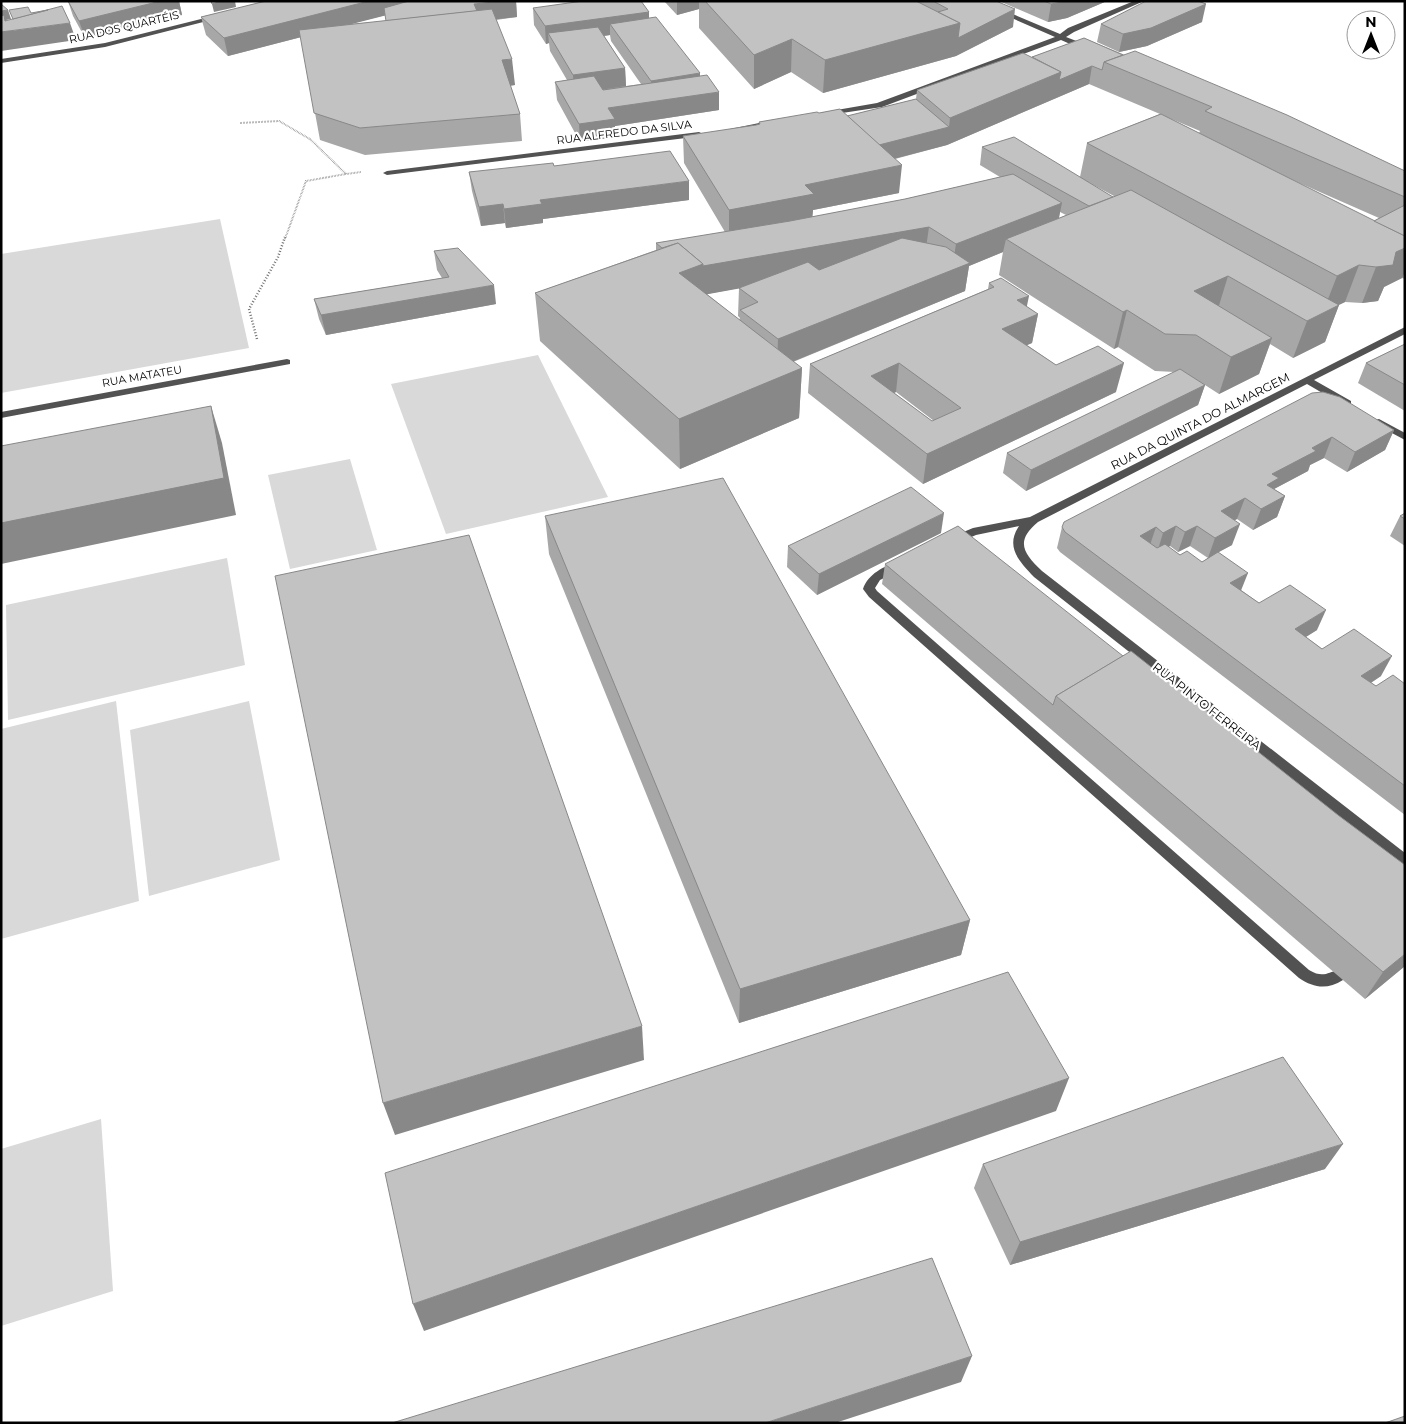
<svg xmlns="http://www.w3.org/2000/svg" width="1406" height="1424" viewBox="0 0 1406 1424" font-family="Montserrat,sans-serif">
  <rect width="100%" height="100%" fill="#fff"/>
  <g fill="#d9d9d9">
    <path d="M220,219L249,348L1,393V254Z"/>
    <path d="M538,355L608,497L446,534L391,384Z"/>
    <path d="M350,459L377,550L290,569L268,475Z"/>
    <path d="M227,558L245,665L8,720L6,605Z"/>
    <path d="M116,701L139,901L1,939V729Z"/>
    <path d="M249,701L280,860L149,896L130,730Z"/>
    <path d="M101,1119L113,1291L1,1326V1149Z"/>
  </g>
  <g fill="none" stroke-linecap="round" stroke-linejoin="round">
    <g stroke="#747474" stroke-width="2" stroke-dasharray="0.5 1" stroke-linecap="butt">
      <path d="M240,123L279,121L310,139L346,174L361,172"/>
      <path d="M285,239L306,181L346,174"/>
    </g>
    <path stroke="#747474" stroke-width="2.5" stroke-dasharray="1 2" stroke-linecap="butt" d="M257,339L249,309L278,257L285,237"/>
    <g fill="#525252" fill-rule="evenodd">
      <path d="M973,1H982L1060,34L1068,28L1134,1H1144L1074,32L1066,37L1092,47V51H1086L1061,40L882,107L822,116V112H825L877,103L1055,37Z"/>
      <path d="M217,15L220,17L219,18L105,47L1,63V59L105,43Z"/>
      <path d="M773,120H776V124L734,131L730,129Z"/>
      <path d="M699,132L703,134L702,136L387,175L383,173L387,171Z"/>
      <path d="M1405,327V334L1314,380L1351,401V405H1343L1307,384L1038,522C1015,541 1023,553 1042,571L1405,853V866L1400,865L1034,577C1019,561 1005,547 1019,526L976,535L953,545L947,541L949,538L973,528L1030,517Z"/>
      <path d="M287,359L290,360V364L1,418V412Z"/>
      <path d="M1379,419L1405,433V440L1375,424V420Z"/>
      <path d="M898,562L902,563L904,566L902,569L880,580L875,588L877,591L1309,970C1327,981 1330,967 1343,972L1345,976L1343,980C1327,990 1314,988 1299,978L869,597L863,589C868,574 884,566 898,562Z"/>
    </g>
  </g>
  <g fill="#a7a7a7" fill-rule="evenodd">
    <path d="M68,1H179L182,15L85,38L73,16Z"/>
    <path d="M266,1H516L517,17L496,20L515,85L510,86L520,114L522,141L365,155L320,140L301,37L228,56L206,35L201,17ZM386,15V21L349,24Z"/>
    <path d="M664,1H996L1013,27L956,56L823,93L791,72L754,89L699,28V9L677,15Z"/>
    <path d="M999,1H1107L1067,18L1048,22Z"/>
    <path d="M533,8L649,12V18L700,76L719,110L615,126V137L580,142L557,100L555,82L567,80L550,51L549,43L546,44L534,25ZM610,35L611,41L641,84L626,86L625,68L604,36Z"/>
    <path d="M1202,22L1147,46L1119,52L1097,42L1101,24Z"/>
    <path d="M1084,38L1405,171V279L1402,278L1384,287L1378,301L1362,303L1345,302L1339,305L1325,342L1293,358L1270,344L1259,374L1219,394L1205,385L1198,405L1026,491L1003,473L1007,453L1175,372L1155,371L1118,347L1114,349L999,275L1003,252L969,266L965,291L793,362L802,368L799,418L680,469L540,341L535,293L656,250V243L725,232L684,163L683,136L759,125V122L819,113L847,116L916,99L917,90L1032,57ZM1089,84L1160,114L1087,143L1080,177L982,147L980,165L1000,177L905,199L812,217L813,210L899,193L895,159L947,145ZM1169,118L1200,131L1199,133ZM1288,178L1379,218L1374,221ZM1086,181L1114,196L1113,197ZM1060,212L1066,215L1059,218ZM739,288L738,316L740,318L739,320L707,294Z"/>
    <path d="M554,166L689,200L543,219V223L506,228L505,223L481,226L472,191L469,172Z"/>
    <path d="M434,251L496,304L326,335L319,319L314,299L442,278L437,270Z"/>
    <path d="M989,283L1038,314L1032,343L1027,345L1056,365L1116,392L923,484L808,393L810,364L988,289ZM896,392L934,421H932L894,393Z"/>
    <path d="M1405,344V411L1358,383L1366,363Z"/>
    <path d="M1312,393L1394,430L1385,450L1347,472L1324,458L1310,465L1308,471L1274,489L1285,496L1277,517L1253,530L1237,519L1234,520L1232,545L1218,552L1241,590L1259,603L1317,630L1306,637L1322,649L1381,676L1371,683L1376,686L1405,684V815L1060,552L1057,548L1062,527ZM1170,546L1178,552L1190,546L1208,558L1202,562L1180,555L1168,547Z"/>
    <path d="M1405,513V546L1390,536L1400,516Z"/>
    <path d="M545,516L970,920L961,955L739,1023L549,554Z"/>
    <path d="M941,533L817,595L787,567L788,546Z"/>
    <path d="M885,564L1405,966L1365,999L882,584Z"/>
    <path d="M983,1164L1325,1169L1010,1265L974,1188Z"/>
  </g>
  <g fill="#888">
    <path d="M161,1H179L182,15L85,38L79,21Z"/>
    <path d="M221,1H235L236,7L214,12L212,4Z"/>
    <path d="M369,1H422L387,15L228,56L224,38Z"/>
    <path d="M504,1H516L517,17L480,21L474,4Z"/>
    <path d="M677,1H699V9L677,15Z"/>
    <path d="M1068,1H1107L1067,18L1048,22L1051,4Z"/>
    <path d="M1206,4L1202,22L1147,46L1119,52L1123,34Z"/>
    <path d="M1015,9L1013,27L956,56L823,93L825,60L960,23Z"/>
    <path d="M8,10L11,19L6,20L10,31L70,23L76,40L1,51V11Z"/>
    <path d="M649,12V29L610,24V35L554,43L548,33L549,43L546,44L545,26Z"/>
    <path d="M792,39L791,72L754,89V55Z"/>
    <path d="M512,59L515,85L505,86L502,60Z"/>
    <path d="M1092,66L1089,84L947,145L870,165L871,147L949,127L950,118L1061,72Z"/>
    <path d="M625,68L626,86L574,94L573,75Z"/>
    <path d="M700,73V91L652,99L651,81Z"/>
    <path d="M719,92V110L615,126V137L580,142L579,124L608,108Z"/>
    <path d="M902,165L899,193L813,210L812,222L729,238V210L805,185Z"/>
    <path d="M689,181V200L543,219V223L506,228L504,209L540,200Z"/>
    <path d="M1062,203L1056,231L1006,239L1003,252L969,266L965,291L777,368L778,339L952,270L956,244Z"/>
    <path d="M503,204L505,223L481,226L479,207Z"/>
    <path d="M929,227L925,255L703,295L679,273L703,264Z"/>
    <path d="M1405,248V272L1402,278L1384,287L1378,301L1362,303L1376,267L1396,252Z"/>
    <path d="M1359,265L1345,302L1323,312L1337,276Z"/>
    <path d="M1228,276L1217,312L1194,291Z"/>
    <path d="M494,285L496,304L326,335L321,315Z"/>
    <path d="M1029,296L1024,320L1038,314L1032,343L997,358L1002,329L1017,300Z"/>
    <path d="M1339,305L1325,342L1293,358L1307,321Z"/>
    <path d="M1127,310L1118,347L1114,349L1123,312Z"/>
    <path d="M1272,338L1259,374L1219,394L1231,357Z"/>
    <path d="M899,363L896,392L868,405L871,376Z"/>
    <path d="M1124,363L1116,392L923,484L927,454Z"/>
    <path d="M802,368L799,418L680,469L679,419Z"/>
    <path d="M1205,385L1198,405L1026,491L1031,470Z"/>
    <path d="M211,406L222,443L236,515L1,564V523Z"/>
    <path d="M1394,430L1385,450L1347,472L1355,452Z"/>
    <path d="M1332,437L1324,458L1310,465L1308,471L1274,489L1260,505L1272,474L1312,448Z"/>
    <path d="M1285,496L1277,517L1253,530L1261,509Z"/>
    <path d="M1245,498L1237,519L1214,532L1221,511Z"/>
    <path d="M944,513L941,533L817,595L819,574Z"/>
    <path d="M1240,524L1232,545L1208,558L1215,538Z"/>
    <path d="M1176,526L1170,546L1157,553L1163,533Z"/>
    <path d="M1197,526L1190,546L1178,552L1185,532Z"/>
    <path d="M1156,527L1149,548L1140,536Z"/>
    <path d="M1248,573L1240,593L1230,583Z"/>
    <path d="M1326,610L1317,630L1286,649L1295,629Z"/>
    <path d="M1392,656L1381,676L1350,696L1361,676Z"/>
    <path d="M970,920L961,955L739,1023L740,989Z"/>
    <path d="M1405,954V966L1365,999L1383,972Z"/>
    <path d="M642,1026L644,1060L395,1135L383,1103Z"/>
    <path d="M1069,1078L1056,1111L424,1331L413,1304Z"/>
    <path d="M1343,1144L1325,1169L1010,1265L1020,1242Z"/>
    <path d="M972,1356L961,1382L835,1423H765Z"/>
  </g>
  <g fill="#c2c2c2" stroke="#888" fill-rule="evenodd">
    <path d="M68,1H161L79,21Z"/>
    <path d="M211,1H221L212,4Z"/>
    <path d="M266,1H369L224,38L201,17Z"/>
    <path d="M409,1H504L474,4L477,11L386,21L384,8Z"/>
    <path d="M583,1H641L649,12L545,26L533,8Z"/>
    <path d="M705,1H916L960,23L825,60L792,39L754,55Z"/>
    <path d="M933,1H996L1015,9L958,38L960,23L938,12L948,9Z"/>
    <path d="M1044,1H1068L1051,4Z"/>
    <path d="M1146,1H1198L1206,4L1151,28L1123,34L1101,24Z"/>
    <path d="M1,4L8,10L1,11Z"/>
    <path d="M62,6L70,23L1,32V16L4,15L5,21Z"/>
    <path d="M28,7L31,13L48,10L13,19L9,10Z"/>
    <path d="M492,9L512,59L502,60L520,114L360,128L314,113L299,30Z"/>
    <path d="M656,17L700,73L651,81L610,24Z"/>
    <path d="M598,27L625,68L573,75L548,33Z"/>
    <path d="M1084,38L1123,55L1104,62L1102,70L1092,66L1059,80L1061,72L1032,57Z"/>
    <path d="M1135,51L1287,115L1405,171V197L1205,111L1212,107L1104,62Z"/>
    <path d="M1023,53L1061,72L950,118L917,90Z"/>
    <path d="M707,75L719,92L608,108L615,119L579,124L555,82L594,76L603,90Z"/>
    <path d="M916,99L949,127L879,145L847,116Z"/>
    <path d="M840,109L902,165L805,185L814,194L729,210L683,136L756,125L760,124L759,122L817,112L819,113Z"/>
    <path d="M1161,114L1405,236V248L1396,252L1393,265L1376,267L1359,265L1337,276L1087,143Z"/>
    <path d="M1014,137L1113,197L1089,206L982,147Z"/>
    <path d="M670,151L689,181L540,200L542,204L504,209L503,204L479,207L469,172L553,163L554,166Z"/>
    <path d="M1013,174L1062,203L956,244L929,227L703,266V264L678,243L662,248L656,243L790,221L905,199Z"/>
    <path d="M1131,190L1339,305L1307,321L1228,276L1194,291L1272,338L1231,357L1196,335L1165,334L1127,310L1123,312L1006,239Z"/>
    <path d="M1405,205V236L1374,221Z"/>
    <path d="M902,238L946,247L970,263L778,339L740,310L758,302L739,288L808,262L819,270Z"/>
    <path d="M678,243L703,264L679,273L802,368L679,419L535,293Z"/>
    <path d="M458,248L494,285L321,315L314,299L449,277L434,251Z"/>
    <path d="M1001,278L1029,296L1017,300L1038,314L1002,329L1056,365L1098,346L1124,363L927,454L810,364L994,287L989,283ZM899,363L961,408L932,421L871,376Z"/>
    <path d="M1405,344V385L1366,363Z"/>
    <path d="M1180,369L1205,385L1031,470L1007,453Z"/>
    <path d="M1323,392L1340,397L1394,430L1355,452L1332,437L1312,448L1316,451L1272,474L1279,478L1267,485L1285,496L1261,509L1245,498L1221,511L1240,524L1215,538L1197,526L1185,532L1176,526L1163,533L1156,527L1140,536L1157,548L1165,544L1180,555L1187,551L1202,562L1218,552L1248,573L1230,583L1259,603L1290,585L1326,610L1295,629L1322,649L1354,629L1392,656L1361,676L1376,686L1393,675L1405,684V786L1065,532L1062,527L1064,522L1312,393Z"/>
    <path d="M211,406L224,478L1,523V446Z"/>
    <path d="M723,478L970,920L740,989L545,516Z"/>
    <path d="M911,487L944,513L819,574L788,546Z"/>
    <path d="M1405,513V519L1400,516Z"/>
    <path d="M958,526L1123,656L1056,696L1053,705L885,564Z"/>
    <path d="M469,535L642,1026L383,1103L275,576Z"/>
    <path d="M1131,651L1338,815L1405,865V954L1383,972L1056,696Z"/>
    <path d="M1008,972L1069,1078L413,1304L385,1173Z"/>
    <path d="M1283,1057L1343,1144L1020,1242L983,1164Z"/>
    <path d="M932,1258L972,1356L765,1423H392Z"/>
    <path d="M1405,1416V1423H1385Z"/>
  </g>
  <g text-anchor="middle" dominant-baseline="central" stroke-width="4.5" stroke-linejoin="round" paint-order="stroke">
    <g font-size="11" fill="#000" stroke="#fff">
      <text transform="translate(124 27) rotate(-13)">RUA DOS QUARTÉIS</text>
      <text transform="translate(624 132) rotate(-7)">RUA ALFREDO DA SILVA</text>
      <text transform="translate(142 376) rotate(-10)">RUA MATATEU</text>
    </g>
    <g font-size="12" fill="#000" stroke="#fff">
      <text transform="translate(1200 421) rotate(-27)">RUA DA QUINTA DO ALMARGEM</text>
      <text transform="translate(1207 706) rotate(38)">RUA PINTO FERREIRA</text>
    </g>
  </g>
  <rect width="1406" height="1424" fill="none" stroke="#000000" stroke-width="5"/>
  <g transform="translate(1371 35)"><circle r="24" fill="#ffffff" stroke="#999999"/>
  <path d="M0-4L9 19L0 12L-9 19Z" fill="#000000"/>
  <text y="-8" font-size="14" font-weight="bold" text-anchor="middle" fill="#000000">N</text>
  </g>
</svg>
